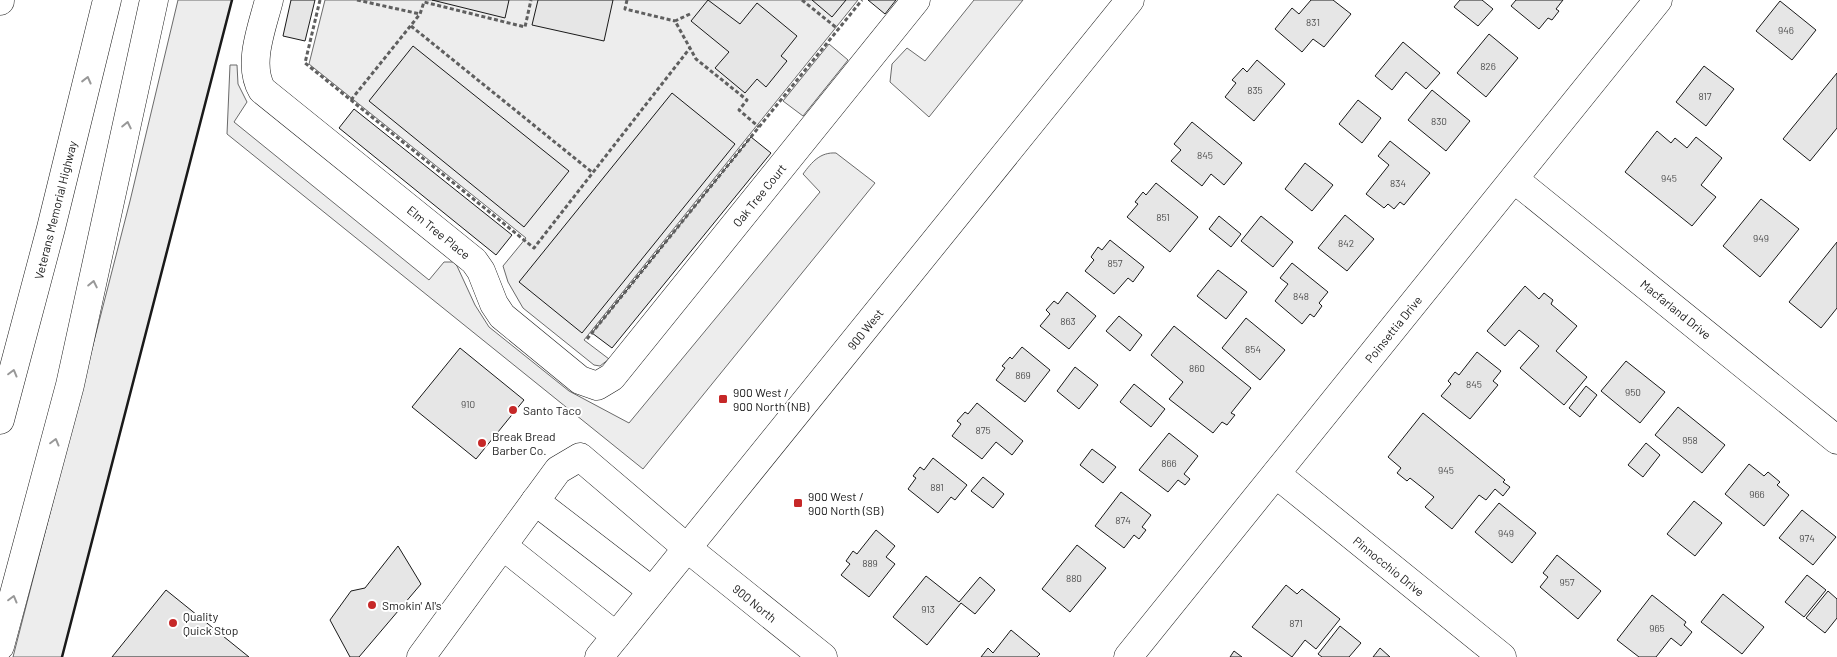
<svg xmlns="http://www.w3.org/2000/svg" width="1837" height="657" viewBox="0 0 1837 657" font-family="Barlow,sans-serif">
  <rect width="100%" height="100%" fill="#fff"/>
  <g fill="#ededed" stroke="#6a6a6a">
    <path d="M178,0H232L62,657H13L130,201Z"/>
    <path d="M325,0H858L584,340L609,359L600,366L594,365L523,308L508,282L503,266L526,238L309,64Z"/>
    <path d="M974,0H1023L929,117L890,82L892,64L907,48L925,61Z"/>
    <path d="M829,44L848,60L803,116L783,101Z"/>
    <path d="M230,65H237L238,84L247,102L234,122L429,280L444,262H454L457,266L475,305L489,327L569,391L629,423L820,192L803,174C812,162 820,152 836,153L875,183L643,469L227,134Z"/>
  </g>
  <g fill="#e6e6e6" stroke="#1a1a1a">
    <path d="M291,0H315L305,41L283,36Z"/>
    <path d="M432,0H509L505,18Z"/>
    <path d="M538,0H613L604,41L532,25Z"/>
    <path d="M708,0L740,24L757,3L797,36L781,56L787,61L766,87L757,79L745,93L715,68L729,52L691,21Z"/>
    <path d="M812,0H846L832,17Z"/>
    <path d="M868,0H896L885,14Z"/>
    <path d="M1311,0H1333L1351,14L1324,47L1313,39L1302,52L1275,29L1292,8L1299,14Z"/>
    <path d="M1460,0H1482L1493,9L1478,26L1454,7Z"/>
    <path d="M1516,0H1563L1556,9L1559,11L1552,20L1548,18L1539,29L1511,6Z"/>
    <path d="M1780,1L1816,30L1792,60L1756,31Z"/>
    <path d="M1489,34L1518,58L1486,97L1457,73Z"/>
    <path d="M1403,42L1440,73L1426,89L1406,72L1392,90L1375,76Z"/>
    <path d="M413,46L569,171L524,227L369,101Z"/>
    <path d="M1257,60L1285,84L1254,121L1225,97L1236,83L1232,80L1243,68L1247,72Z"/>
    <path d="M1704,66L1734,89L1706,126L1676,102Z"/>
    <path d="M1837,73V128L1810,161L1783,139Z"/>
    <path d="M1432,90L1470,121L1446,151L1408,120Z"/>
    <path d="M672,93L735,144L582,333L519,282Z"/>
    <path d="M1358,100L1381,118L1362,143L1339,124Z"/>
    <path d="M354,109L512,235L496,255L339,128Z"/>
    <path d="M1192,122L1242,163L1224,185L1211,174L1202,186L1171,161L1181,150L1174,144Z"/>
    <path d="M1657,131L1671,143L1675,138L1687,148L1696,137L1722,158L1701,185L1716,197L1692,226L1625,172Z"/>
    <path d="M751,137L771,153L612,348L592,333Z"/>
    <path d="M1390,141L1430,173L1404,205L1400,202L1394,209L1388,204L1384,208L1366,194L1389,165L1378,156Z"/>
    <path d="M1305,163L1333,185L1312,211L1285,189Z"/>
    <path d="M1156,183L1198,217L1170,252L1127,217L1138,204L1135,202L1143,192L1146,195Z"/>
    <path d="M1761,199L1799,229L1760,277L1723,246Z"/>
    <path d="M1345,215L1374,239L1347,271L1318,248Z"/>
    <path d="M1219,216L1241,234L1231,247L1209,229Z"/>
    <path d="M1261,216L1293,242L1273,267L1241,241Z"/>
    <path d="M1110,240L1144,267L1133,282L1128,278L1114,294L1085,271L1094,260L1091,257L1098,247L1102,250Z"/>
    <path d="M1837,242V308L1821,328L1789,302Z"/>
    <path d="M1292,263L1328,292L1319,303L1322,306L1314,317L1310,314L1302,324L1275,301L1288,284L1280,278Z"/>
    <path d="M1218,270L1247,292L1226,319L1197,296Z"/>
    <path d="M1525,286L1539,299L1544,293L1553,300L1551,304L1577,326L1556,351L1587,377L1564,405L1520,368L1539,346L1519,330L1505,346L1487,331Z"/>
    <path d="M1067,292L1096,316L1069,349L1040,326L1050,314L1046,310L1054,301L1058,304Z"/>
    <path d="M1119,316L1142,335L1130,351L1106,331Z"/>
    <path d="M1246,318L1285,350L1260,380L1222,348Z"/>
    <path d="M1174,326L1251,388L1231,413L1235,415L1227,425L1222,422L1213,433L1169,399L1183,382L1151,355Z"/>
    <path d="M1022,347L1050,370L1025,402L996,380L1005,368L1002,366L1010,357L1012,359Z"/>
    <path d="M460,348L524,400L476,459L412,407Z"/>
    <path d="M1477,352L1501,371L1493,381L1498,385L1470,419L1441,396L1451,384L1448,381L1455,372L1459,375Z"/>
    <path d="M1626,361L1665,392L1640,423L1601,391Z"/>
    <path d="M1075,367L1098,385L1079,409L1057,391Z"/>
    <path d="M1134,384L1165,409L1151,427L1120,402Z"/>
    <path d="M1586,386L1597,395L1580,417L1569,408Z"/>
    <path d="M977,403L1023,441L1012,455L996,442L982,459L952,436L961,424L957,421L965,412L968,414Z"/>
    <path d="M1678,407L1725,445L1702,473L1655,435Z"/>
    <path d="M1423,413L1505,480L1503,482L1510,487L1503,496L1495,489L1486,500L1479,495L1452,529L1425,507L1434,497L1410,478L1407,481L1397,473L1401,468L1388,457Z"/>
    <path d="M1169,433L1198,456L1184,474L1190,479L1185,485L1178,480L1168,492L1139,470Z"/>
    <path d="M1646,443L1660,455L1643,477L1628,465Z"/>
    <path d="M1092,449L1116,467L1103,483L1080,465Z"/>
    <path d="M933,458L967,485L955,500L951,497L938,513L908,489L916,478L913,476L920,467L924,470Z"/>
    <path d="M1749,464L1764,476L1768,472L1780,482L1777,485L1789,495L1764,526L1725,494Z"/>
    <path d="M983,477L1004,494L993,508L971,491Z"/>
    <path d="M1121,492L1151,515L1142,527L1146,530L1139,539L1134,535L1124,548L1095,526Z"/>
    <path d="M1694,501L1722,523L1695,556L1667,534Z"/>
    <path d="M1499,503L1536,533L1512,563L1475,532Z"/>
    <path d="M1802,510L1836,537L1813,565L1779,538Z"/>
    <path d="M876,530L895,546L886,557L895,564L869,597L841,575L850,564L846,561L853,551L857,554Z"/>
    <path d="M1077,545L1106,568L1070,612L1042,589Z"/>
    <path d="M398,546L421,584L359,657H350L330,620L351,591L365,588Z"/>
    <path d="M1557,555L1601,591L1578,619L1540,587L1548,577L1543,573Z"/>
    <path d="M1807,575L1826,590L1804,617L1785,602Z"/>
    <path d="M926,576L959,602L980,577L995,590L975,614L961,603L927,645L893,617Z"/>
    <path d="M1286,585L1297,594L1302,589L1340,619L1316,649L1305,640L1292,657L1252,627Z"/>
    <path d="M166,590L249,657H112Z"/>
    <path d="M1828,591L1837,599V618L1825,633L1806,618Z"/>
    <path d="M1723,594L1764,627L1742,654L1701,622Z"/>
    <path d="M1652,595L1686,622L1684,625L1692,632L1681,646L1671,638L1656,657H1639L1617,640Z"/>
    <path d="M1340,626L1361,643L1349,657H1322L1318,654Z"/>
    <path d="M1011,630L1040,654L1037,657H981L988,648L993,653Z"/>
    <path d="M1380,648L1390,657H1373Z"/>
    <path d="M1234,651L1242,657H1230Z"/>
  </g>
  <g fill="none" stroke-linecap="round" stroke-linejoin="round">
    <g stroke="#1a1a1a" stroke-width="29">
      <g id="minor">
        <path d="M269,0C262,28 247,64 262,90L474,261L481,271L494,304L502,316L580,380L597,386L612,377L916,0"/>
        <path d="M1514,179L1837,440"/>
        <path d="M1276,474L1502,657"/>
        <path d="M535,501L652,591"/>
        <path d="M503,546L616,636"/>
        <path d="M421,657L558,470L580,457L687,548L823,657"/>
        <path d="M1128,657L1658,0"/>
      </g>
    </g>
    <g stroke="#1a1a1a" stroke-width="29">
      <path id="major" d="M599,657L1130,0"/>
    </g>
    <g stroke="#1a1a1a" stroke-width="29">
      <g id="highway">
        <path d="M0,1V0"/>
        <path d="M0,420L51,228L107,0"/>
        <path d="M0,646L70,385L154,0"/>
      </g>
    </g>
    <g stroke="#5f5f5f" stroke-width="3" stroke-dasharray="4 2.5" stroke-linecap="butt">
      <path d="M320,0L305,63L534,248L690,48"/>
      <path d="M357,0L420,14"/>
      <path d="M627,0L625,9L675,21"/>
      <path d="M802,0L838,29"/>
      <path d="M690,14L675,21L696,59L747,100L739,110L759,127"/>
      <path d="M411,26L593,173"/>
      <path d="M351,100L420,14L424,2L525,27L531,0"/>
      <path d="M587,339L862,0"/>
    </g>
    <use href="#minor" stroke="#fff" stroke-width="28"/>
    <use href="#major" stroke="#fff" stroke-width="28"/>
    <use href="#highway" stroke="#fff" stroke-width="28"/>
    <path stroke="#1a1a1a" stroke-width="2.5" d="M62,657L232,0"/>
  </g>
  <defs><path id="oneway-chevron" d="M-2-3.5L2.5 0L-2 3.5" fill="none" stroke-width="1.6" stroke-linecap="round" stroke-linejoin="round" transform="scale(1.25)"/></defs>
  <g stroke="#989898">
    <use href="#oneway-chevron" transform="translate(87 80) rotate(-76)"/>
    <use href="#oneway-chevron" transform="translate(127 125) rotate(-78)"/>
    <use href="#oneway-chevron" transform="translate(93 284) rotate(-78)"/>
    <use href="#oneway-chevron" transform="translate(13 373) rotate(-75)"/>
    <use href="#oneway-chevron" transform="translate(55 442) rotate(-75)"/>
    <use href="#oneway-chevron" transform="translate(13 599) rotate(-75)"/>
  </g>
  <g fill="#c62828" stroke="#fff" stroke-width="2">
    <rect x="718" y="394" width="10" height="10" rx="2.5"/>
    <circle cx="513" cy="410" r="5"/>
    <circle cx="482" cy="443" r="5"/>
    <rect x="793" y="498" width="10" height="10" rx="2.5"/>
    <circle cx="372" cy="605" r="5"/>
    <circle cx="173" cy="623" r="5"/>
  </g>
  <g text-anchor="middle" dominant-baseline="central" stroke-width="4" stroke-linejoin="round" paint-order="stroke">
    <g font-size="10" fill="#4d4d4d">
      <text x="1313" y="22">831</text>
      <text x="1786" y="30">946</text>
      <text x="1488" y="66">826</text>
      <text x="1255" y="90">835</text>
      <text x="1705" y="96">817</text>
      <text x="1439" y="121">830</text>
      <text x="1205" y="155">845</text>
      <text x="1669" y="178">945</text>
      <text x="1398" y="183">834</text>
      <text x="1163" y="217">851</text>
      <text x="1761" y="238">949</text>
      <text x="1346" y="243">842</text>
      <text x="1115" y="263">857</text>
      <text x="1301" y="296">848</text>
      <text x="1068" y="321">863</text>
      <text x="1253" y="349">854</text>
      <text x="1197" y="368">860</text>
      <text x="1023" y="375">869</text>
      <text x="1474" y="384">845</text>
      <text x="1633" y="392">950</text>
      <text x="468" y="404">910</text>
      <text x="983" y="430">875</text>
      <text x="1690" y="440">958</text>
      <text x="1169" y="463">866</text>
      <text x="1446" y="470">945</text>
      <text x="937" y="487">881</text>
      <text x="1757" y="494">966</text>
      <text x="1123" y="520">874</text>
      <text x="1506" y="533">949</text>
      <text x="1807" y="538">974</text>
      <text x="870" y="563">889</text>
      <text x="1074" y="578">880</text>
      <text x="1567" y="582">957</text>
      <text x="928" y="609">913</text>
      <text x="1296" y="623">871</text>
      <text x="1657" y="628">965</text>
    </g>
    <g font-size="12" fill="#1a1a1a" stroke="#fff">
      <text transform="translate(759 195) rotate(-51)">Oak Tree Court</text>
      <text transform="translate(55 210) rotate(-76)">Veterans Memorial Highway</text>
      <text transform="translate(439 232) rotate(39)">Elm Tree Place</text>
      <text transform="translate(1676 309) rotate(39)">Macfarland Drive</text>
      <text transform="translate(865 329) rotate(-51)">900 West</text>
      <text transform="translate(1393 329) rotate(-51)">Poinsettia Drive</text>
      <text transform="translate(1389 566) rotate(39)">Pinnocchio Drive</text>
      <text transform="translate(755 603) rotate(39)">900 North</text>
    </g>
    <g font-size="12" fill="#1a1a1a" stroke="#fff" text-anchor="start">
      <text x="733" y="392">900 West /<tspan x="733" dy="14">900 North (NB)</tspan></text>
      <text x="523" y="410">Santo Taco</text>
      <text x="492" y="436">Break Bread<tspan x="492" dy="14">Barber Co.</tspan></text>
      <text x="808" y="496">900 West /<tspan x="808" dy="14">900 North (SB)</tspan></text>
      <text x="382" y="605">Smokin' Al's</text>
      <text x="183" y="616">Quality<tspan x="183" dy="14">Quick Stop</tspan></text>
    </g>
  </g>
</svg>
